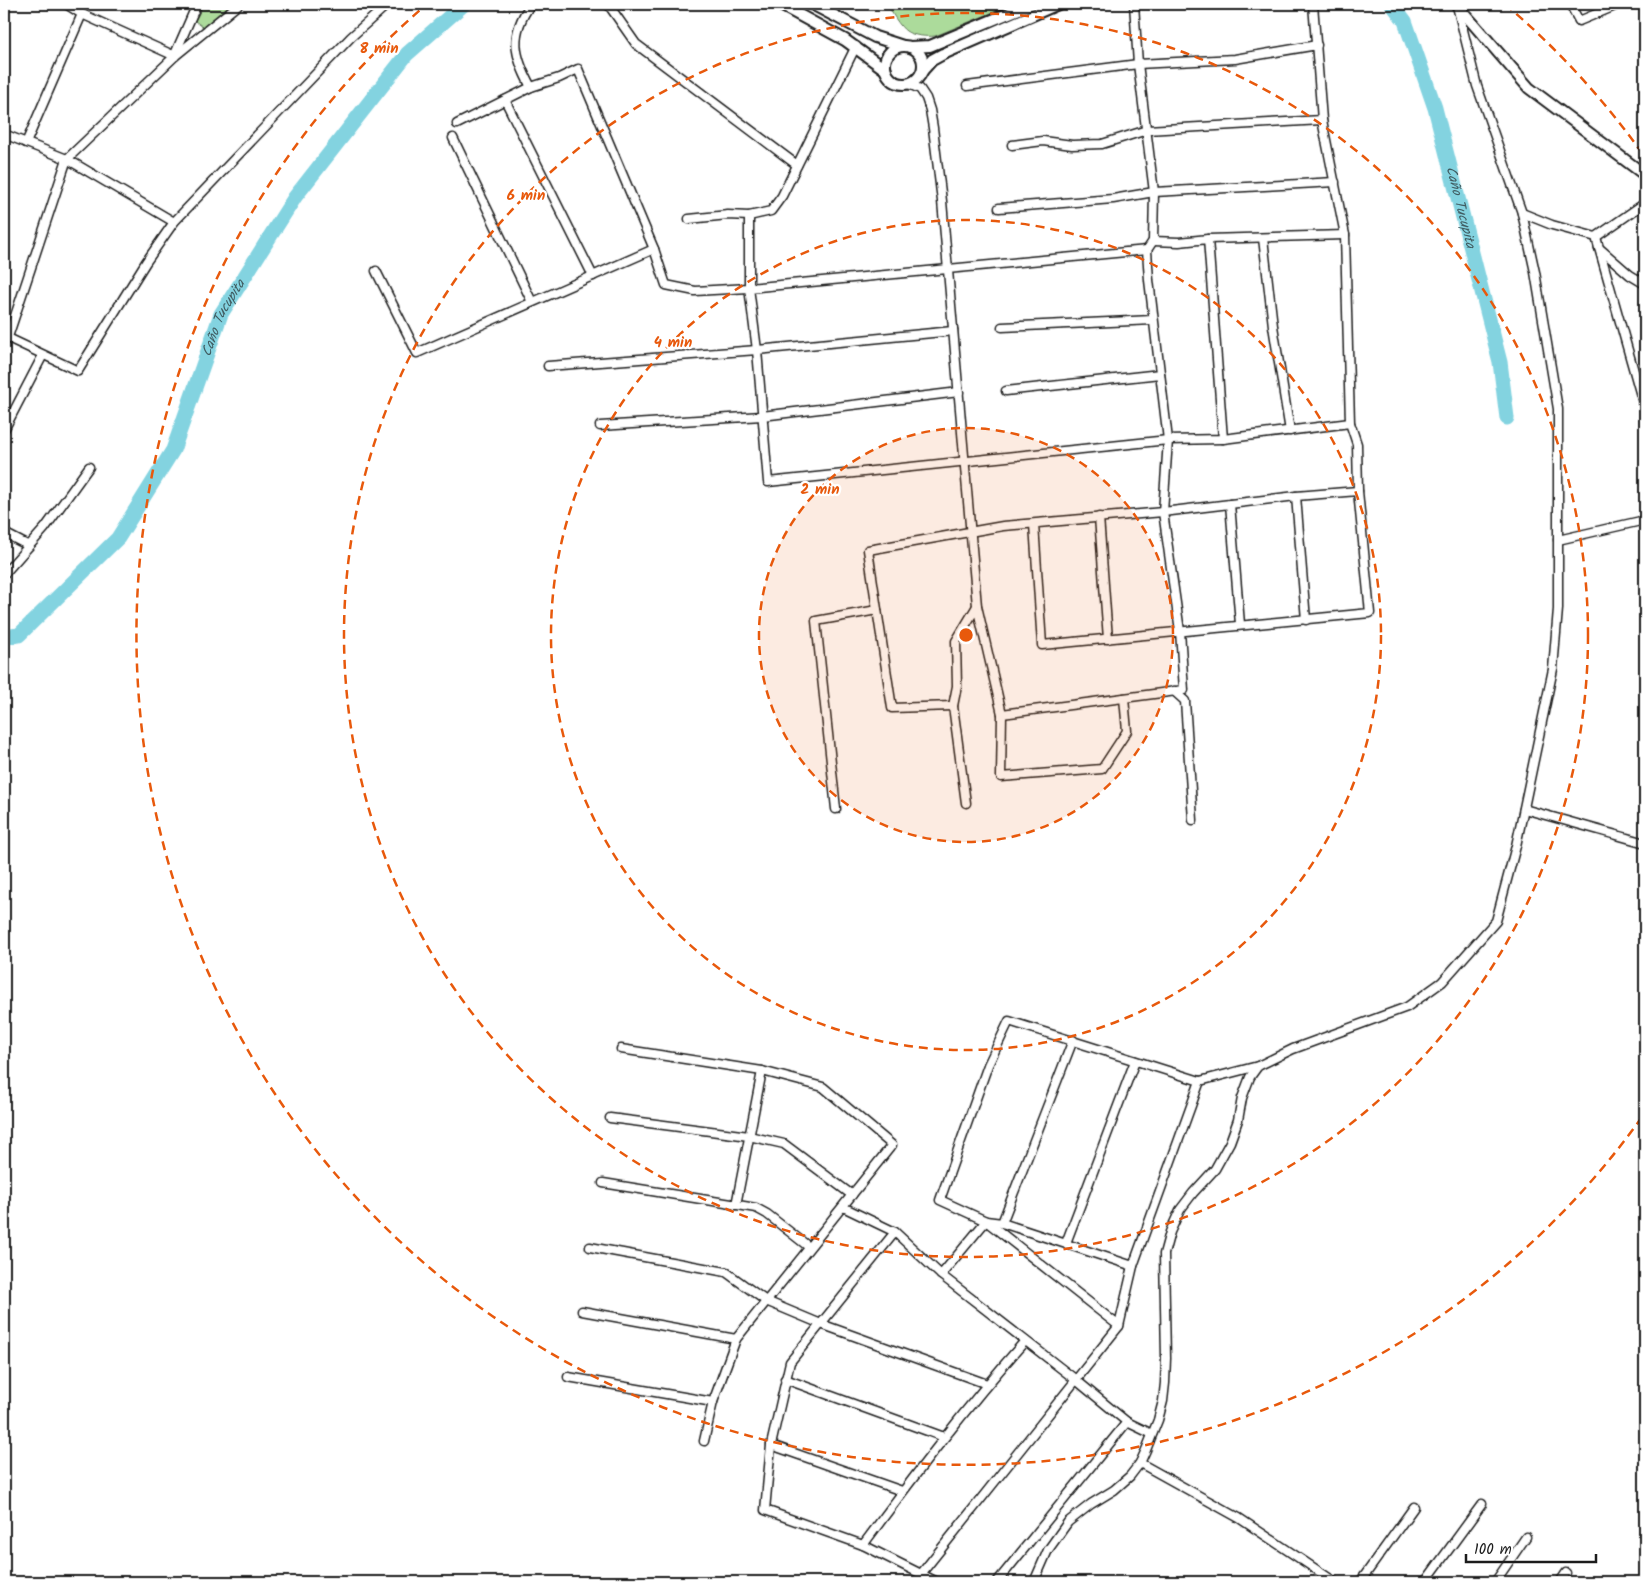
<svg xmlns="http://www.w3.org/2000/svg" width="1649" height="1586" viewBox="0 0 1649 1586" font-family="Kalam,sans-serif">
  <rect width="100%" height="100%" fill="#fff"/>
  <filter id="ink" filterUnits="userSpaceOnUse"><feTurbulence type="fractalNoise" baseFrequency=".02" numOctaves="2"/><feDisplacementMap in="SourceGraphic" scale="10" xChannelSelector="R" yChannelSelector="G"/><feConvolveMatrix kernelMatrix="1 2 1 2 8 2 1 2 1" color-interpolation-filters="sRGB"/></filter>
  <g filter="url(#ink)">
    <g fill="#acdb9b" stroke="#647c5c">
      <path d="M204,4H231L203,27L195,21Z"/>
      <path d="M832,4H870L842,9Z"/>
      <path d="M888,4H1013L935,36C927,37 913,36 906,31C900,27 890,11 888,4Z"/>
    </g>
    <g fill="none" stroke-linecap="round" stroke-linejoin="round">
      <g stroke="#83d3e0" stroke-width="15">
        <path id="s1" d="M1392,4L1405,21L1435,108L1500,362L1507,418"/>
        <path id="s2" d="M4,637L19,635L118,538L173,450L221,314L295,197L407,54L464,4"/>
      </g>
      <g stroke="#1c1c1c" stroke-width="11">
        <g id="minor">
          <path d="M66,4L82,14L175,56"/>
          <path d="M608,4L636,44L797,165"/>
          <path d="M1570,4L1579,21L1620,4"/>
          <path d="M175,54L197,4"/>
          <path d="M909,84L920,89L926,98L930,110L933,128L942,201L977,606"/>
          <path d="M967,86L1138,64L1235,59L1317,45"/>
          <path d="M531,87C514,56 509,34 531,4"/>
          <path d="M505,100L593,276"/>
          <path d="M457,124L531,87L559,78L578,69L654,249L666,285L695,291L749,288L1147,250"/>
          <path d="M4,134L67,159L174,222"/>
          <path d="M453,138L532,302"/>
          <path d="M26,143L82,14"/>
          <path d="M1012,145L1043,141L1072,145L1102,144L1147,130L1322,120"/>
          <path d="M999,208L1113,199L1154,192L1335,182"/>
          <path d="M1522,213L1552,225L1596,237L1599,248L1630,275L1645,284"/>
          <path d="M749,216V288L757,350L768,482L1168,440L1223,439L1350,423"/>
          <path d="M689,219L728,215L749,216L771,211L782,196L856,46"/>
          <path d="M1596,237L1645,203"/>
          <path d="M1263,238L1273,326L1290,431"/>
          <path d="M1208,239L1223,439"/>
          <path d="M1153,241L1179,242L1208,239L1345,235"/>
          <path d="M1599,248L1645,410"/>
          <path d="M376,271L417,353L654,249"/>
          <path d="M1002,327L1153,320"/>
          <path d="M4,336L78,371L146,262L174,222L351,37L388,4"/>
          <path d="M8,337L67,159L175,56L239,4"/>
          <path d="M548,366L757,350L953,331"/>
          <path d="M1006,391L1160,374"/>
          <path d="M600,426L762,416L959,392"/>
          <path d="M4,430L43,355"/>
          <path d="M1296,496L1306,620"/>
          <path d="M1230,504L1240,624"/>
          <path d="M1099,517L1108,639"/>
          <path d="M1034,524L1042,645L1370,613L1358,491L1357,444L1350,423L1345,235L1322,120L1313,4"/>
          <path d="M4,533L29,546"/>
          <path d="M1558,540L1645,520"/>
          <path d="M4,574L45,528L89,467"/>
          <path d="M1174,691L1185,701L1193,820"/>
          <path d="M953,706L892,708L868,550L1003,526L1163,512L1296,496L1358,491"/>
          <path d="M1002,714L1001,777L1102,769L1127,731L1124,698"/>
          <path d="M966,803L953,706L957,686L956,641L977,606L1002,714L1184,690L1180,631L1163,512L1168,440L1149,280L1147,250L1153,241L1154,192L1138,64L1134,4"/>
          <path d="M836,809L816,621L877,610"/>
          <path d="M1524,809L1645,843"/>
          <path d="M621,1049L762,1071L823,1087L892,1145L736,1339L713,1402L704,1441"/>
          <path d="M610,1118L749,1136L784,1144L852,1195"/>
          <path d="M603,1183L756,1208L767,1214L809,1247"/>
          <path d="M736,1205L762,1071"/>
          <path d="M843,1207L895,1232L941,1275L1076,1380L1127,1422L1152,1434"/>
          <path d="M1002,1223L1073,1040"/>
          <path d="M895,1232L790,1362L771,1445L765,1510L863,1545L937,1582"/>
          <path d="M1066,1243L1135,1061"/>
          <path d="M590,1247L726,1272L766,1301L821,1324L987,1384"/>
          <path d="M1133,1266L1002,1223L986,1221L940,1200L988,1065L1009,1021L1200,1081L1258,1066"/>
          <path d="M941,1275L986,1221L1119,1326"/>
          <path d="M582,1311L736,1339"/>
          <path d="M568,1377L713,1402"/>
          <path d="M785,1379L944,1437"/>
          <path d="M771,1445L902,1491"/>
          <path d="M1140,1463L1239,1518L1335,1582"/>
          <path d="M863,1545C915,1475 967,1406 1025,1341"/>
          <path d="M921,1574L1119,1326L1133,1266L1200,1081"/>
          <path d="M997,1582L1127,1422"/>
          <path d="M1034,1582L1048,1550L1068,1522L1091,1504L1114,1490L1130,1476L1140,1463L1146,1450L1158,1420L1163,1401L1165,1383L1166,1358L1164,1254L1170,1232L1180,1210L1193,1193L1215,1169L1230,1142L1238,1120L1242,1098L1250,1077L1258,1066L1293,1049L1407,1007L1442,982L1496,921L1516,846L1553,669L1558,609V409L1535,272L1522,213L1477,86L1457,6"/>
          <path d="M1360,1582L1414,1507"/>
          <path d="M1425,1582L1482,1504"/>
          <path d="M1495,1582L1526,1537"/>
          <path d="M1560,1582L1566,1573"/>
        </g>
      </g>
      <g stroke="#1c1c1c" stroke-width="14">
        <g id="tertiary">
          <path d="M779,4L845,40L886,70"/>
          <path d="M812,4L875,37L903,46"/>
          <path d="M1456,4L1529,88L1645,175"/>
          <circle cx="904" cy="65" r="19"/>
          <path d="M910,47L930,46L1031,4"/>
          <path d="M923,70L932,60L943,54L1058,4"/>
        </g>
      </g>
      <use href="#minor" stroke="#fff" stroke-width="8"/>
      <use href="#tertiary" stroke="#fff" stroke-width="10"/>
    </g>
  </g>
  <circle cx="966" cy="635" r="207" fill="#e8590c" fill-opacity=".12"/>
  <g fill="none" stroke="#e8590c" stroke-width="2.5" stroke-dasharray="9 6">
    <circle cx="966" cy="635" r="207"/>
    <circle cx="966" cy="635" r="415"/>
    <circle cx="966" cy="635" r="622"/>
    <path d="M1642 1117A830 830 0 1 1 427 4M1505 4A830 830 0 0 1 1642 153"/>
  </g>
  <g text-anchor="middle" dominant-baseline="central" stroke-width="4.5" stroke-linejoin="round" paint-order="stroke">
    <g font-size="14" font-style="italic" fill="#405c61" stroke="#fff">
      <text stroke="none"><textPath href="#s1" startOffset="216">Caño Tucupita</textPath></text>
      <text stroke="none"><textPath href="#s2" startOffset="399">Caño Tucupita</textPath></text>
    </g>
  </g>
  <circle cx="966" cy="635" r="8" fill="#e8590c" stroke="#fff" stroke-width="2.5"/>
  <g font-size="15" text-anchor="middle" font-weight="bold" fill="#e8590c" stroke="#fff" stroke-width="4.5" stroke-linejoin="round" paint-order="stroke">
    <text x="379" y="53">8 min</text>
    <text x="526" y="200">6 min</text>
    <text x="673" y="347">4 min</text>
    <text x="820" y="494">2 min</text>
  </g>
  <rect width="1649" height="1586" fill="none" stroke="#fff" stroke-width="20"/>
  <rect x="10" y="10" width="1629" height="1566" fill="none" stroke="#1c1c1c" stroke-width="2" filter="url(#ink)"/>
  <path d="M1466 1554v8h130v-8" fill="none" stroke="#1c1c1c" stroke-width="2.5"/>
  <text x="1474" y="1554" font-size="15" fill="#1c1c1c" stroke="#ffffff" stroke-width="4" paint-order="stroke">100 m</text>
</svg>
